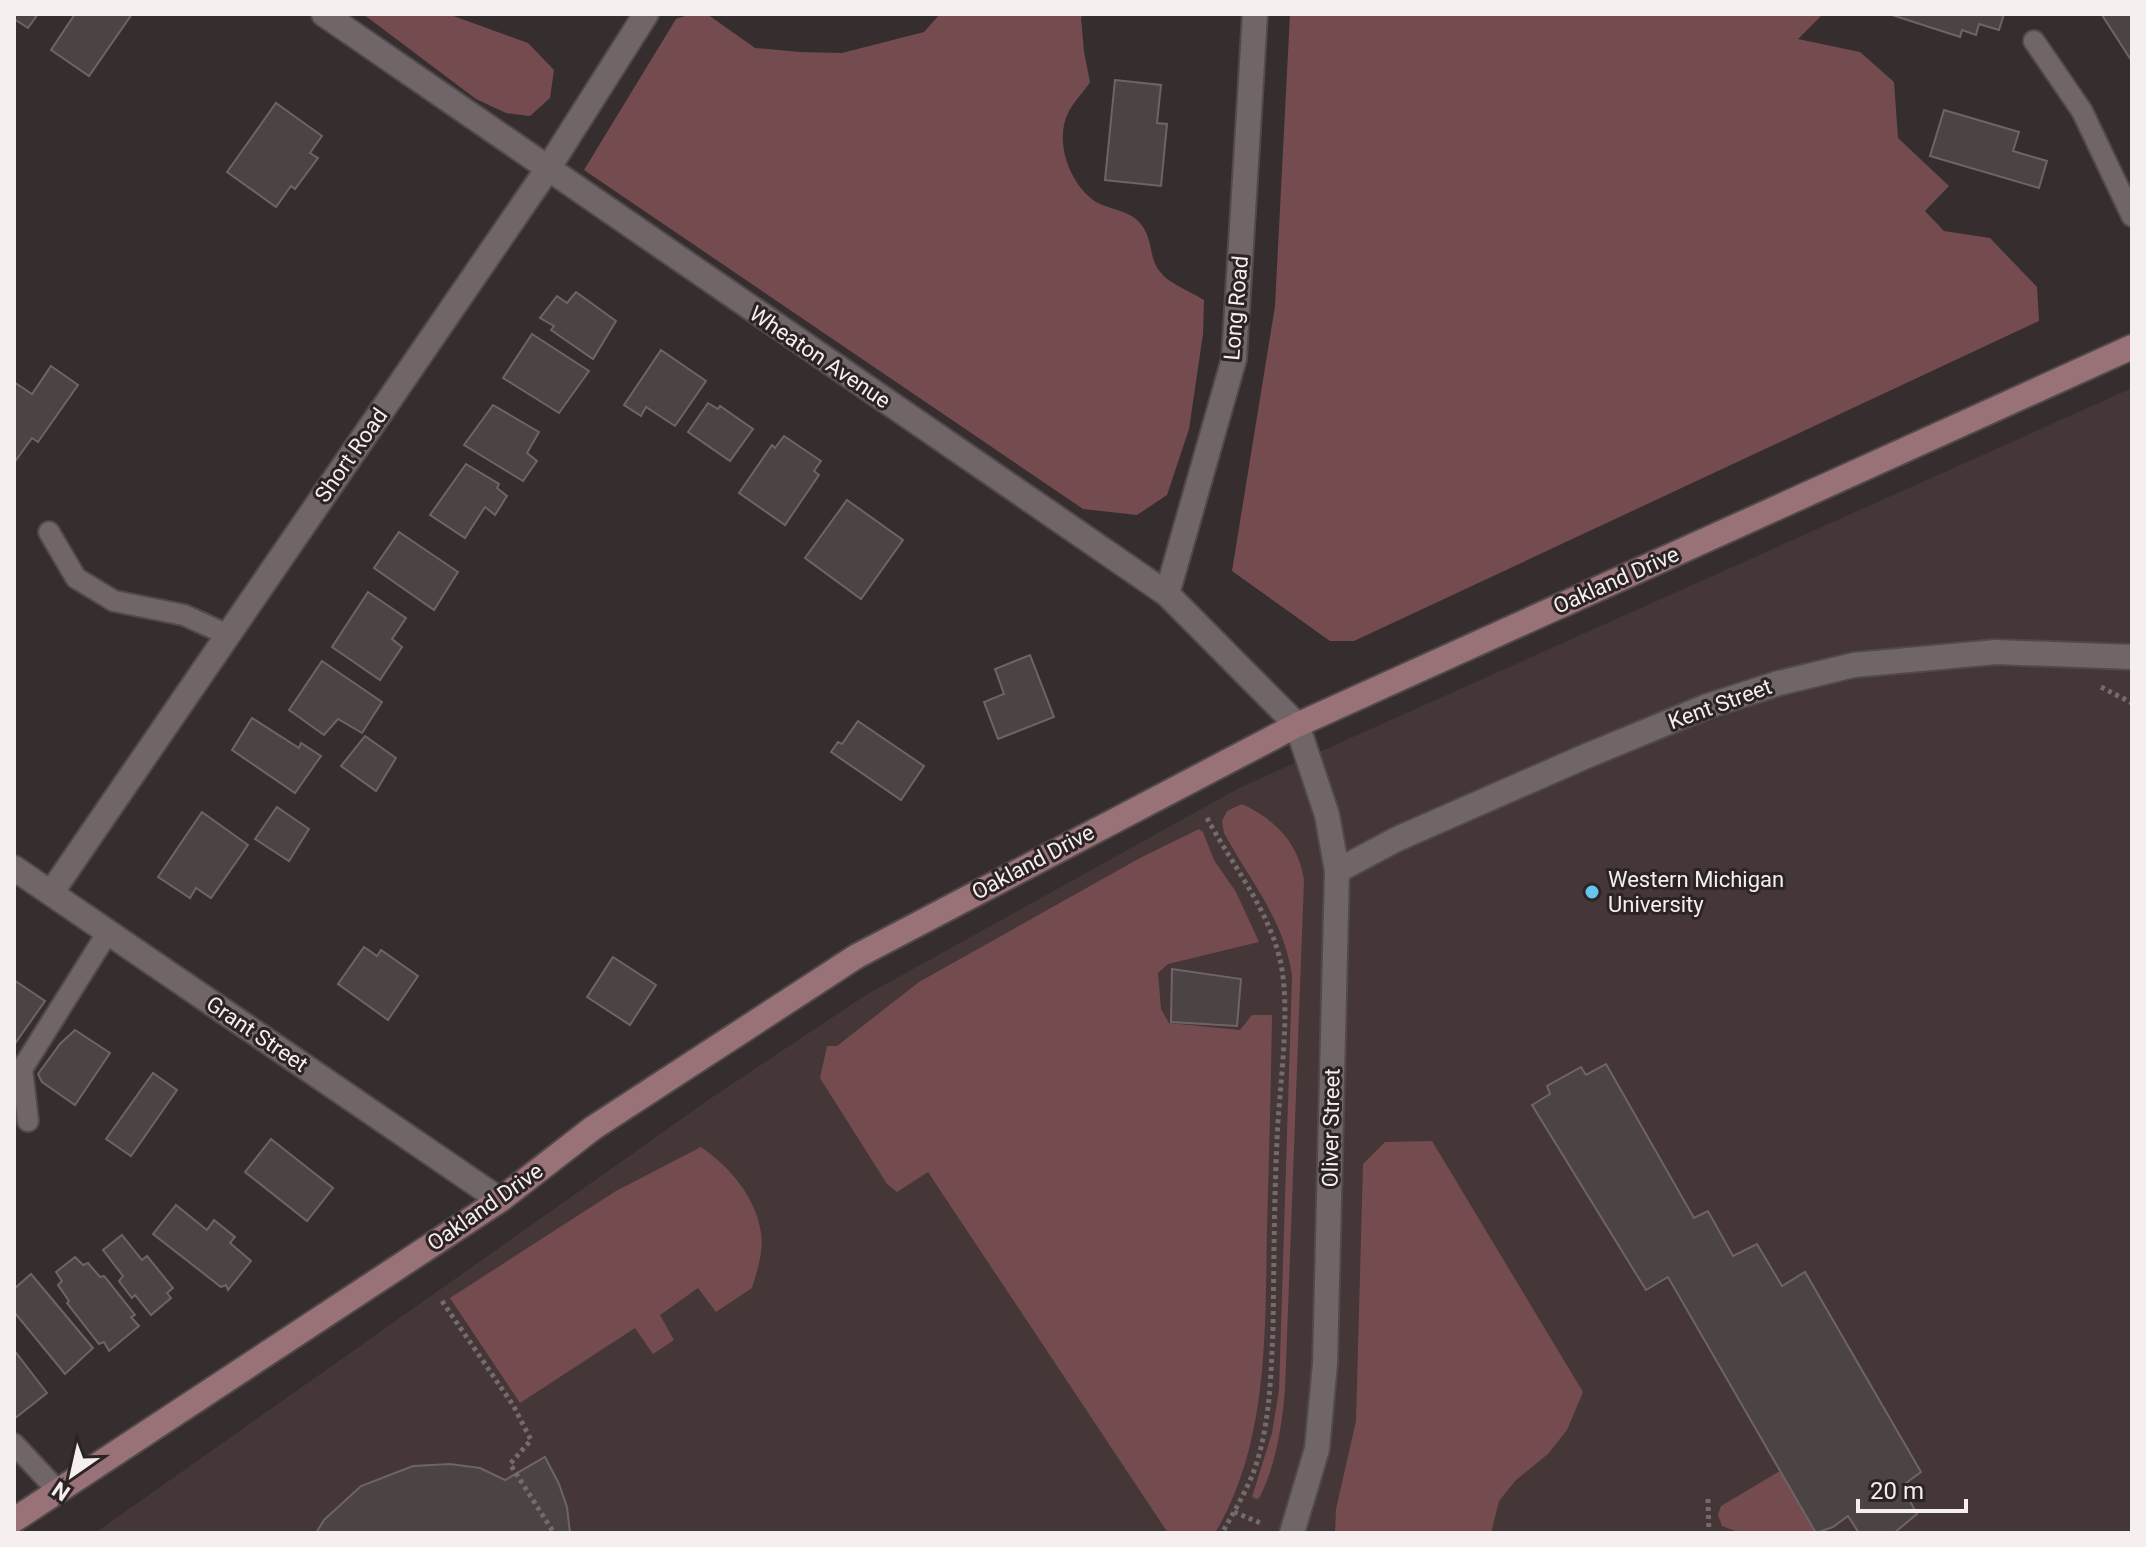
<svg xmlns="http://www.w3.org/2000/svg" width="2146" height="1547" viewBox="0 0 2146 1547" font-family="Roboto,sans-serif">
  <rect width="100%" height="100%" fill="#362d2e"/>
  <path fill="#453637" d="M2132,388V1533H95L714,1096L866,995L1239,788Z"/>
  <g fill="#744c50">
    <path d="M363,14H448L528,43L554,70L550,98L530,116L506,113L476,99Z"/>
    <path d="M691,14H707L755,48L800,52L842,53L924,32L940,14H1085L1081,17L1084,52L1090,82C1084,92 1073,102 1068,113C1054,142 1070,185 1096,202C1108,209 1125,210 1136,219C1156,237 1146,257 1162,274C1169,283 1193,293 1204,300L1203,334L1189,429L1167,495L1137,515L1083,509L584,170L676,19Z"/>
    <path d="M1290,14H1823L1798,39L1860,52L1894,82L1898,138L1949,186L1925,211L1944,231L1990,238L2037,287L2039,321L1354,641H1330L1232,571L1275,306Z"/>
    <path d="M1242,804C1275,819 1299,844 1304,880L1285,1390C1282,1425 1276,1466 1259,1498L1256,1499L1252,1497L1272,1433L1279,1390L1292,976C1284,919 1250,881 1224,833L1222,821L1227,811Z"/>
    <path d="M1199,829L1203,832L1214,860L1236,892L1259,942L1168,964L1158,973L1161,1009L1169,1023L1240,1030L1252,1015H1272C1271,1086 1269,1158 1267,1229C1265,1330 1269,1443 1215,1533H1168L928,1172L897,1192L887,1184L820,1078L827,1046H837L919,982L1140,858Z"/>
    <path d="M1432,1141L1583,1392L1567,1430L1548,1454L1516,1480L1499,1501L1491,1533H1335L1336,1509L1356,1421L1363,1164L1385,1142Z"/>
    <path d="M701,1147C729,1166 756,1197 761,1233C764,1251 757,1271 752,1288L716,1312L698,1288L660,1315L674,1340L653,1354L635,1328L520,1403L450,1298L616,1191Z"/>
    <path d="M1780,1471L1816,1533H1740L1722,1526L1718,1515L1721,1506Z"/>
  </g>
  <g fill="#4c4344" stroke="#6e6465" stroke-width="2">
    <path d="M14,14H38L28,28L14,19Z"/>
    <path d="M75,14H132L89,76L51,50Z"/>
    <path d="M1889,14H2004L1999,30L1979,24L1976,35L1962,30L1960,37Z"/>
    <path d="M2105,14H2132L2131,60L2102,15Z"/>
    <path d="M1115,80L1161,85L1157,123L1167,124L1161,186L1105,180Z"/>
    <path d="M276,103L322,136L310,153L318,158L295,189L291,186L276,207L227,172Z"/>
    <path d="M1944,110L2019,132L2013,151L2047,161L2039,188L1930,156Z"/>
    <path d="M576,292L616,321L593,359L551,330L554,326L540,318L557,296L567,303Z"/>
    <path d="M532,334L589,371L559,413L503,378Z"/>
    <path d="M661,350L706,381L675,426L646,407L641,416L624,405Z"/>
    <path d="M51,366L78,385L38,442L32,438L14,463V382L32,394Z"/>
    <path d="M708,403L718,409L720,406L753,429L730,461L688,432Z"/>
    <path d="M493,405L539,432L527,453L537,461L523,481L464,445Z"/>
    <path d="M784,436L821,461L814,471L819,475L785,525L739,493L772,445L775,448Z"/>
    <path d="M466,464L499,484L497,488L507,496L495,515L485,507L465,538L430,515Z"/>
    <path d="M847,500L903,540L861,599L805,558Z"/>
    <path d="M399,532L458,572L434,610L374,568Z"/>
    <path d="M368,592L406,618L392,639L402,647L380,680L332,647Z"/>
    <path d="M1030,655L1054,717L998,739L984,702L1004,694L995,669Z"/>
    <path d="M322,661L382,702L362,733L338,719L324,735L289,710Z"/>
    <path d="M252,718L299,748L301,743L321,756L295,793L232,750Z"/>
    <path d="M858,721L924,766L901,800L831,752L838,742L842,744Z"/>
    <path d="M365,736L396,758L376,791L341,766Z"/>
    <path d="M277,807L309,829L289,861L255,839Z"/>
    <path d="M202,812L248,845L211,898L196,888L190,898L158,877Z"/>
    <path d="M364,947L377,956L381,950L418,976L388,1020L338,984Z"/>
    <path d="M613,957L656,985L630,1025L587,997Z"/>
    <path d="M1172,969L1241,979L1237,1026L1171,1022Z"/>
    <path d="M14,980L45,1001L14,1045Z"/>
    <path d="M75,1030L110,1053L75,1105L42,1082L38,1074L60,1044Z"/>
    <path d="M1606,1064L1694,1218L1708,1211L1733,1256L1757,1244L1782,1286L1805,1272L1921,1472L1902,1486L1917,1514L1894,1533H1859L1848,1516L1833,1527L1816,1533L1668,1277L1646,1290L1532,1105L1550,1094L1547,1086L1581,1067L1586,1075Z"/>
    <path d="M153,1073L177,1090L131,1156L106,1139Z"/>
    <path d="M271,1139L333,1188L307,1221L245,1172Z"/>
    <path d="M176,1205L207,1230L214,1220L235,1237L230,1243L251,1261L228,1290L226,1285L221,1287L153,1234Z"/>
    <path d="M122,1235L142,1260L147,1256L173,1288L167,1293L171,1298L151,1315L135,1295L132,1298L119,1281L123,1276L103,1250Z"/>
    <path d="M75,1257L83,1265L88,1263L100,1277L104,1276L135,1315L131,1317L139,1326L109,1351L104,1342L99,1344L67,1303L69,1301L58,1285L62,1281L56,1272Z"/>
    <path d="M31,1274L93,1348L65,1374L14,1312V1289Z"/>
    <path d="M14,1350L47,1393L14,1419Z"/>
    <path d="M545,1457L559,1484L567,1507L570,1533H316L324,1520L361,1486L413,1466L450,1464L480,1468L505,1480Z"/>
  </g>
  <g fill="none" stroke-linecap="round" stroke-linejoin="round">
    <g stroke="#51494a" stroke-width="24">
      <g id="lane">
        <path d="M2034,41L2082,111L2132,216"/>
        <path d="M49,532L76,578L114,601L184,615L228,635"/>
        <path d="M28,1121L22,1069L108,932"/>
        <path d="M14,1444L58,1491"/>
      </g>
    </g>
    <g stroke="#51494a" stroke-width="28">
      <g id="street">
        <path d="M324,14L1167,594L1297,725L1327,815L1337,871L1325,1364L1317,1449L1292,1533"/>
        <path d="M1167,594L1234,359L1255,14"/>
        <path d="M14,868L500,1200"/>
        <path d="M1337,871L1397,839L1584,757L1705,707L1779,683L1854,665L1996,652L2132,657"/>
        <path d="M51,893L547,170L646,14"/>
      </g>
    </g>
    <g stroke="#51494a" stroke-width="28">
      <path id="secondary" d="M14,1520L500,1200L593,1128L857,956L1297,725L2132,347"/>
    </g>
    <g stroke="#736b6c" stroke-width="5" stroke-dasharray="4 4" stroke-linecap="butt">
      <path d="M2101,687L2132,703"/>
      <path d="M1207,818C1232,865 1270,911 1281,964C1291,1015 1279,1087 1277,1140C1274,1203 1274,1266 1273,1329C1271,1375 1270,1424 1255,1468C1247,1490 1234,1512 1222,1533"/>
      <path d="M442,1301L513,1405L531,1440L510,1464L554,1533"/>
      <path d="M1708,1499L1709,1533"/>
      <path d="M1234,1512L1263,1524"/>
    </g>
    <use href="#lane" stroke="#706667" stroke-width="20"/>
    <use href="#street" stroke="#706667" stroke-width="24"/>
    <use href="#secondary" stroke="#987276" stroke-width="24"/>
  </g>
  <circle fill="#66c4ef" stroke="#2c2324" stroke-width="3" cx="1592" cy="892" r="8"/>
  <g text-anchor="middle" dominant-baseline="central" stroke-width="6" stroke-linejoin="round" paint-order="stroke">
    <g font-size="22" fill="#f5efef" stroke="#2c2324">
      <text transform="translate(1236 308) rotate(-85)">Long Road</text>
      <text transform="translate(820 357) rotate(34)">Wheaton Avenue</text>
      <text transform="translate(351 455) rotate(-55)">Short Road</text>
      <text transform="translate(1616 580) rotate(-24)">Oakland Drive</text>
      <text transform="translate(1720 704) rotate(-20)">Kent Street</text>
      <text transform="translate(1033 862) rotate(-28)">Oakland Drive</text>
      <text transform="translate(257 1034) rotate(34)">Grant Street</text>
      <text transform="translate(1331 1128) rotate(-89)">Oliver Street</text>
      <text transform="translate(485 1207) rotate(-35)">Oakland Drive</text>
    </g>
    <g font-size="22" fill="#f5efef" stroke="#2c2324" text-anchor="start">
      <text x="1608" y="879">Western Michigan<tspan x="1608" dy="25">University</tspan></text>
    </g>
  </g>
  <rect width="2146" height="1547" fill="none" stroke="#f5efef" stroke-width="32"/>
  <g transform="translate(72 1475) rotate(214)" stroke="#2c2324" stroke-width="6" paint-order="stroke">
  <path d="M0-6L14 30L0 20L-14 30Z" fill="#f5efef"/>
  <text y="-12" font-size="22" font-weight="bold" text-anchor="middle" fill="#f5efef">N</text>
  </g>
  <path d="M1858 1499v12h108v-12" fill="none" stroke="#f5efef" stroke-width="4"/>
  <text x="1870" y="1499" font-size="24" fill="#f5efef" stroke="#2c2324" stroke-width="6" paint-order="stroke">20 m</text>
</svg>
